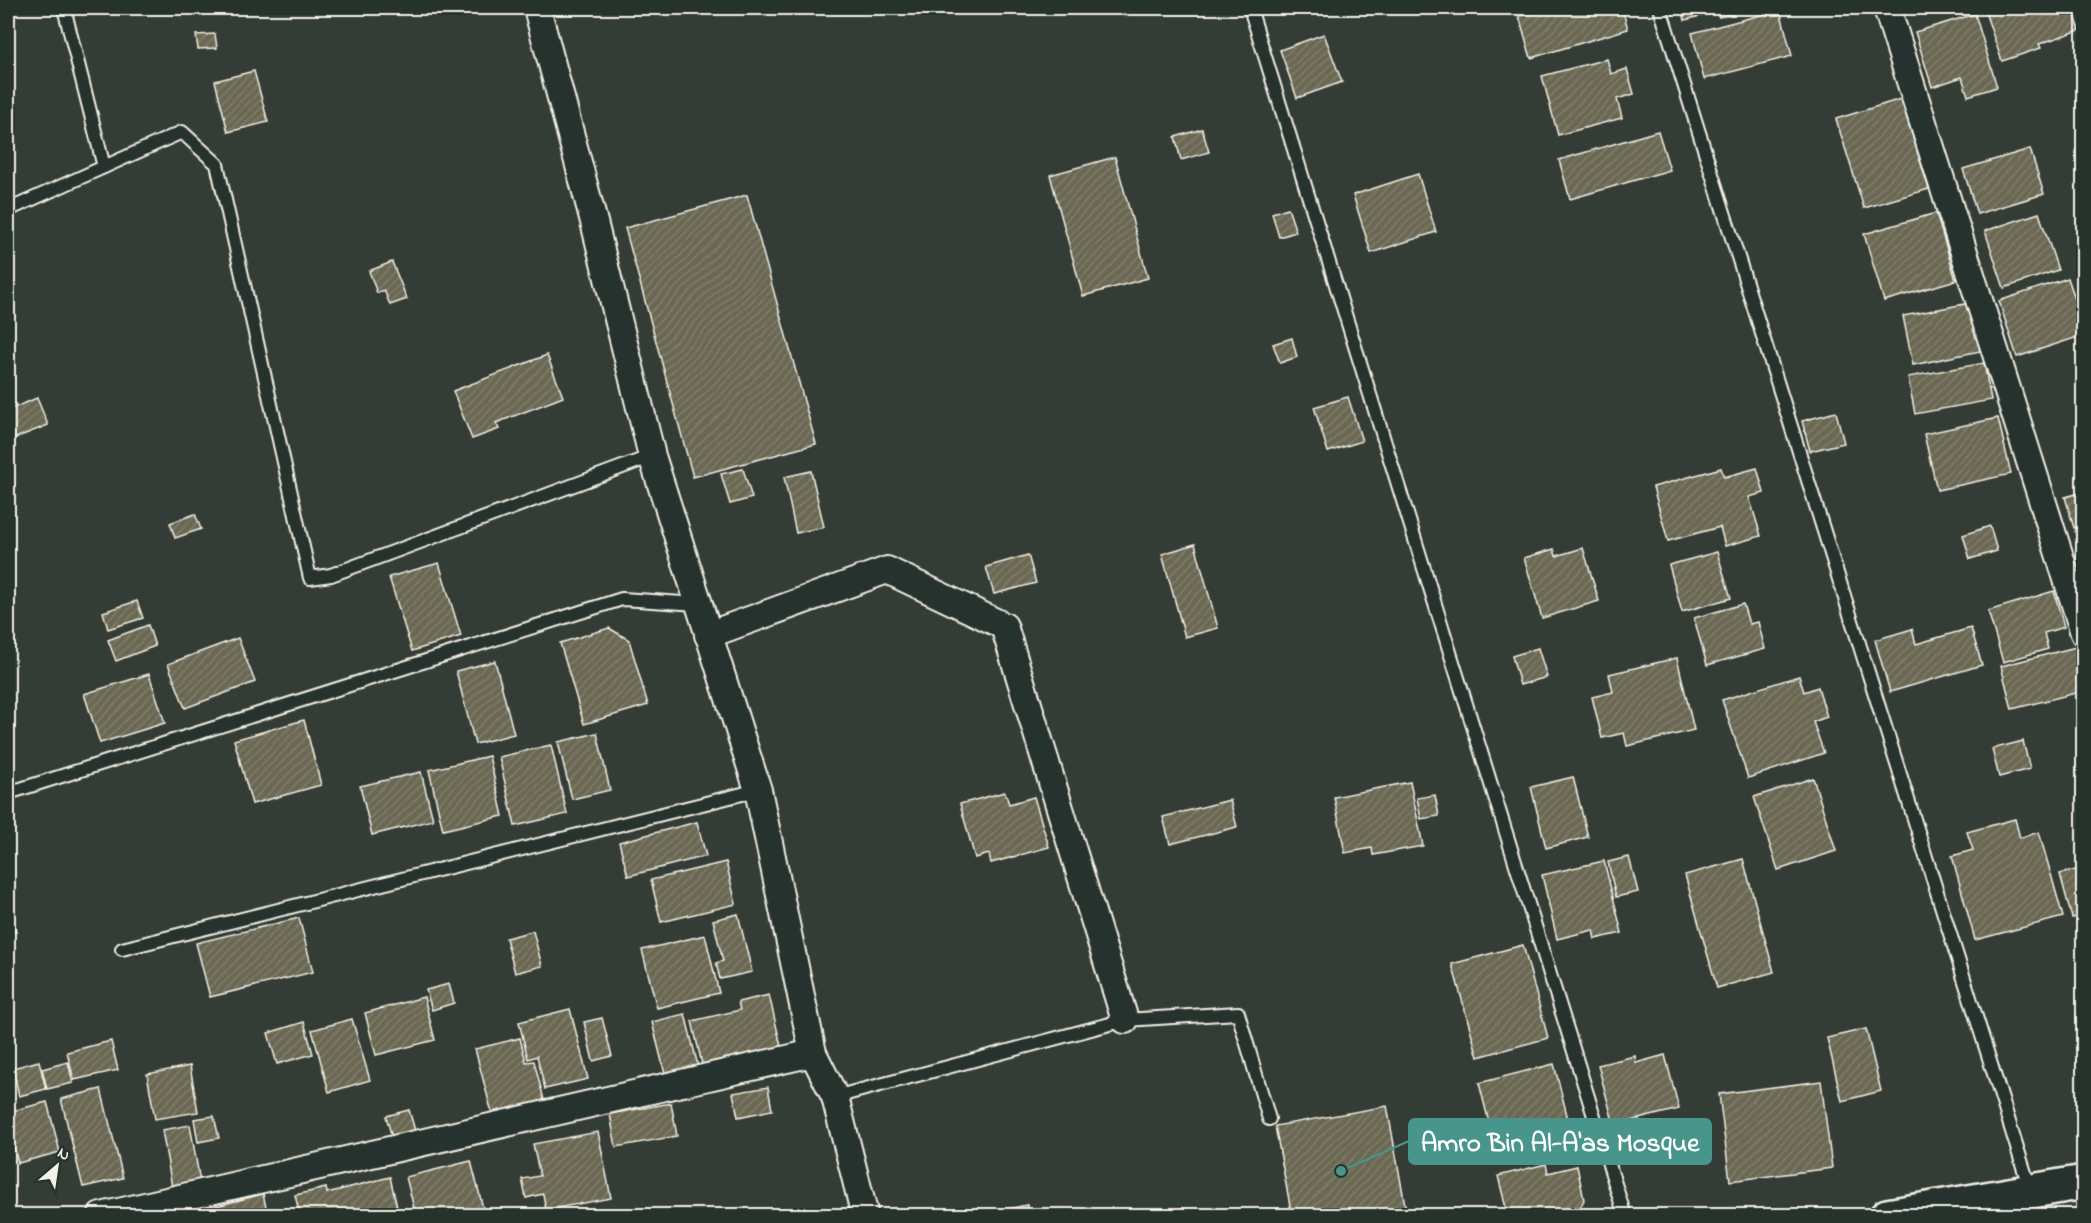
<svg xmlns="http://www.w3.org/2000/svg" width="2091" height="1223" viewBox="0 0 2091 1223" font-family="'Indie Flower',sans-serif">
  <defs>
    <pattern id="building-hatch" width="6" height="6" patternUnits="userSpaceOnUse" patternTransform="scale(1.5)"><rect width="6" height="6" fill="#6a6753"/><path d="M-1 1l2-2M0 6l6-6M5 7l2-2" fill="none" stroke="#807d6c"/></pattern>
  </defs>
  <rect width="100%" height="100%" fill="#343d35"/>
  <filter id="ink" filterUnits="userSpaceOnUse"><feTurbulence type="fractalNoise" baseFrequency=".0167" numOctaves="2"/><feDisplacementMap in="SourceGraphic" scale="12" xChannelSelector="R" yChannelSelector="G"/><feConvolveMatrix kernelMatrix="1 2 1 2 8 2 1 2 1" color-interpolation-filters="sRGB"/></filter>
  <g filter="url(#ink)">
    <g fill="url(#building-hatch)" stroke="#f4f1e8" stroke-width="1.5">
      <path d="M1550,8H1622L1628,29L1531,58L1519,16Z"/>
      <path d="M1682,8H1714L1715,12L1685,20Z"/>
      <path d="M1717,8H1755L1719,17Z"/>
      <path d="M1989,8H2072L2080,30L2039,44L2041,48L2002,61L1984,9Z"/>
      <path d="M1780,10L1792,56L1704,79L1692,33Z"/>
      <path d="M1975,14L1997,87L1968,96L1962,77L1932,87L1915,32Z"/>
      <path d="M215,34L217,48L198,49L196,35Z"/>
      <path d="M1324,34L1342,82L1297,98L1280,50Z"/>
      <path d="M1607,59L1611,74L1627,69L1634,94L1617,99L1622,118L1558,135L1542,76Z"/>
      <path d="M254,71L268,122L228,132L215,81Z"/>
      <path d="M1901,99L1929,189L1864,208L1836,119Z"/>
      <path d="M1202,129L1209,152L1181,160L1175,137Z"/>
      <path d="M1658,131L1670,170L1570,199L1559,160Z"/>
      <path d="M2030,149L2044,194L1977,214L1963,169Z"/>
      <path d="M1115,157L1148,278L1083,296L1050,175Z"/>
      <path d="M1418,174L1436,232L1371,253L1353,195Z"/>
      <path d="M747,195L816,444L693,477L625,228Z"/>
      <path d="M1288,208L1296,232L1279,237L1272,213Z"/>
      <path d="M1936,213L1956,280L1884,301L1864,234Z"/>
      <path d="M2039,213L2058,270L2004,288L1985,231Z"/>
      <path d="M392,262L407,299L390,305L384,290L377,293L369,271Z"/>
      <path d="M2068,278L2084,326V335L2017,357L1999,301Z"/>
      <path d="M1970,303L1980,351L1913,365L1903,316Z"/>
      <path d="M1292,338L1297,357L1280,363L1273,344Z"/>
      <path d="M547,355L563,397L496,423L499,429L472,439L453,391Z"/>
      <path d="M1984,363L1991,400L1915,414L1908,377Z"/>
      <path d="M1348,397L1362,441L1328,452L1314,407Z"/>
      <path d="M37,398L48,425L8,441V410Z"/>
      <path d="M1836,412L1844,443L1810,451L1802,421Z"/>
      <path d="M1998,418L2011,474L1937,490L1924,434Z"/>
      <path d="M1721,468L1724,477L1757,468L1764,493L1749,497L1761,536L1725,546L1720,527L1668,541L1653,487Z"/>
      <path d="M743,469L752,498L730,504L721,474Z"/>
      <path d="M811,471L824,527L796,533L784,477Z"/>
      <path d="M2084,492V526L2074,528L2065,497Z"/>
      <path d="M195,514L201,529L175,538L170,523Z"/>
      <path d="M1990,526L1997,551L1970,559L1963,535Z"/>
      <path d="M2084,529V561L2075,531Z"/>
      <path d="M1195,544L1218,628L1185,637L1162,554Z"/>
      <path d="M1583,548L1599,601L1542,618L1524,558L1554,549L1556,556Z"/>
      <path d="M1717,552L1731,598L1682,612L1669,565Z"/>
      <path d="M1028,555L1036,583L994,594L986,567Z"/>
      <path d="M439,563L461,636L412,651L389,577Z"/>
      <path d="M2054,591L2064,627L2044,633L2048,649L2003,662L1988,611Z"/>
      <path d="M137,601L143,618L108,629L103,612Z"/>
      <path d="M1743,604L1749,624L1758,622L1765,649L1707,665L1694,618Z"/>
      <path d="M148,625L155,646L116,661L108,640Z"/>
      <path d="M609,628L629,640L648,705L584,724L560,643Z"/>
      <path d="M1971,628L1982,665L1890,692L1875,640L1912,629L1916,644Z"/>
      <path d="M238,638L255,682L185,708L168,664Z"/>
      <path d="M2076,647L2084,675V691L2012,709L2001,666Z"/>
      <path d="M1538,648L1547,677L1520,685L1512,656Z"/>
      <path d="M1677,658L1694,730L1627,746L1624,733L1602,738L1592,697L1613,692L1609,674Z"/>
      <path d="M495,661L514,734L475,744L456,671Z"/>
      <path d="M149,674L165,723L100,743L84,694Z"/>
      <path d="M1799,676L1804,692L1818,687L1827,717L1813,722L1824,753L1748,778L1722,700Z"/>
      <path d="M304,720L321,785L252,804L234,740Z"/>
      <path d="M597,733L610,790L572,799L558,742Z"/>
      <path d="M2023,741L2030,769L1999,777L1992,749Z"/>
      <path d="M551,745L567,814L515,826L499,757Z"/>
      <path d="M489,756L503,816L443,830L429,770Z"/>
      <path d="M421,772L433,820L372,835L360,786Z"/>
      <path d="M1573,777L1588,837L1546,848L1531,787Z"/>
      <path d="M1813,778L1836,851L1778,870L1754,797Z"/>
      <path d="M1410,782L1423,846L1373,855L1372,848L1345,853L1334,797Z"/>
      <path d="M1005,792L1009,804L1034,797L1049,847L991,863L989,854L975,858L960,804Z"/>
      <path d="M1435,795L1439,816L1421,819L1417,798Z"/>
      <path d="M1230,800L1237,827L1170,844L1163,817Z"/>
      <path d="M2015,819L2020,838L2039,832L2063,917L1975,940L1952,856L1973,850L1967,832Z"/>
      <path d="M697,822L706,856L628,876L619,842Z"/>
      <path d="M1629,857L1638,892L1616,897L1608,862Z"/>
      <path d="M1743,859L1774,972L1717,988L1685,875Z"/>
      <path d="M1604,861L1622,933L1595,939L1593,930L1557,939L1542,875Z"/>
      <path d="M726,862L736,904L661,922L651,880Z"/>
      <path d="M2084,868V915L2072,918L2060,874Z"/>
      <path d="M11,908L16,932L8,933V909Z"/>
      <path d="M738,914L752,972L720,979L716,963L723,961L713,920Z"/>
      <path d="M299,918L313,972L210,997L196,943Z"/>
      <path d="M533,931L542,966L515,973L506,938Z"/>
      <path d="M705,935L719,993L657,1008L642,950Z"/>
      <path d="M1523,945L1548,1038L1478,1057L1452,964Z"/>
      <path d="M449,984L454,1003L432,1010L426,990Z"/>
      <path d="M769,995L781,1046L702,1064L692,1021L740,1010L738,1002Z"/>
      <path d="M424,997L435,1040L376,1055L365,1013Z"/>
      <path d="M570,1009L588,1079L545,1089L537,1056L528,1059L519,1022Z"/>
      <path d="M685,1014L698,1066L665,1074L652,1022Z"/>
      <path d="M602,1018L612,1056L593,1061L584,1022Z"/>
      <path d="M352,1019L370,1080L329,1092L312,1030Z"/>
      <path d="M304,1022L313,1054L277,1064L268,1033Z"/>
      <path d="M1866,1029L1881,1091L1842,1101L1827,1038Z"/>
      <path d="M520,1038L526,1062L534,1061L544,1100L492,1113L475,1049Z"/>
      <path d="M111,1041L118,1070L74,1080L67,1052Z"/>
      <path d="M1665,1055L1679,1109L1614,1125L1598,1065L1635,1056L1636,1063Z"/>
      <path d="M39,1061L46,1089L19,1096L13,1068Z"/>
      <path d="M68,1062L73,1083L47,1089L42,1069Z"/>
      <path d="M1554,1064L1573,1139L1498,1158L1479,1083Z"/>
      <path d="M190,1066L198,1112L155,1119L147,1074Z"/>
      <path d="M1821,1081L1832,1168L1730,1181L1719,1094Z"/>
      <path d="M768,1087L772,1110L738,1117L733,1093Z"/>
      <path d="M101,1089L123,1178L83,1187L61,1099Z"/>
      <path d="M47,1102L60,1152L18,1163L8,1125V1112Z"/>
      <path d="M671,1103L677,1136L616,1147L610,1114Z"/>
      <path d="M1387,1106L1407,1216H1292L1275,1126Z"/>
      <path d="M409,1110L416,1134L393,1141L386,1116Z"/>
      <path d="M214,1116L219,1138L198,1142L194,1119Z"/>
      <path d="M190,1125L200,1182L172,1187L162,1130Z"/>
      <path d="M598,1132L611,1198L546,1210L543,1194L526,1198L522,1179L540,1176L533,1144Z"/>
      <path d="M471,1161L485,1216H416L406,1177Z"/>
      <path d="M1546,1164L1548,1173L1577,1166L1584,1200L1576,1216H1508L1498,1176Z"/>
      <path d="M390,1177L399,1216H300L295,1195L326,1188L327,1193Z"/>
      <path d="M263,1194L268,1216H178Z"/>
      <path d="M1027,1205L1029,1216H974Z"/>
    </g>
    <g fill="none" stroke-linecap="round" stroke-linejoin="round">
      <g stroke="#f4f1e8" stroke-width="16">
        <g id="lane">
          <path d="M64,8L104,167"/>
          <path d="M1250,8L1625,1216"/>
          <path d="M1660,8L2030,1189"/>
          <path d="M8,210L182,132L217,164L310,578L331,575L652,456"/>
          <path d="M8,793L622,599L698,604"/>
          <path d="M122,949L758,790"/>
          <path d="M835,1097L1125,1020L1238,1013L1269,1119"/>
        </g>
      </g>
      <g stroke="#f4f1e8" stroke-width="30">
        <g id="street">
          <path d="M537,8L594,222L652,456L758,790L813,1053L835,1097L865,1216"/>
          <path d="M1887,8L2084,633"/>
          <path d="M708,635L887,570L1004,626L1125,1020"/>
          <path d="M101,1216L813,1053"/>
        </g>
      </g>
      <g stroke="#f4f1e8" stroke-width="38">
        <path id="secondary" d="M1887,1216L2084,1182"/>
      </g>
      <use href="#lane" stroke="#26332d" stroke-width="12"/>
      <use href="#street" stroke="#26332d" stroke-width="26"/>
      <use href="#secondary" stroke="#26332d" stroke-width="33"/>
    </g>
  </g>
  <path fill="none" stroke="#48958c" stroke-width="2" d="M1341 1171L1409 1141"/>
  <circle fill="#48958c" stroke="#26332d" stroke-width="2" cx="1341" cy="1171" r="6"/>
  <rect fill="#48958c" stroke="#48958c" stroke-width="2" x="1409" y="1119" width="302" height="45" rx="6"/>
  <g font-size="27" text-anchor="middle" font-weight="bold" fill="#fff">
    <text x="1560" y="1151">Amro Bin Al-A'as Mosque</text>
  </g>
  <rect width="2091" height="1223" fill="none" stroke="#26332d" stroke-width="30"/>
  <rect x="15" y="15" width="2061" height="1193" fill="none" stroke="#f4f1e8" stroke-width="2" filter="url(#ink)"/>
  <g transform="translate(57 1166) rotate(29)" stroke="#26332d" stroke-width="4.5" paint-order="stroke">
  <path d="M0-4.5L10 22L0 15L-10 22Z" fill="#f4f1e8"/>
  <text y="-9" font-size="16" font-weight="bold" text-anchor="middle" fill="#f4f1e8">N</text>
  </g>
</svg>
